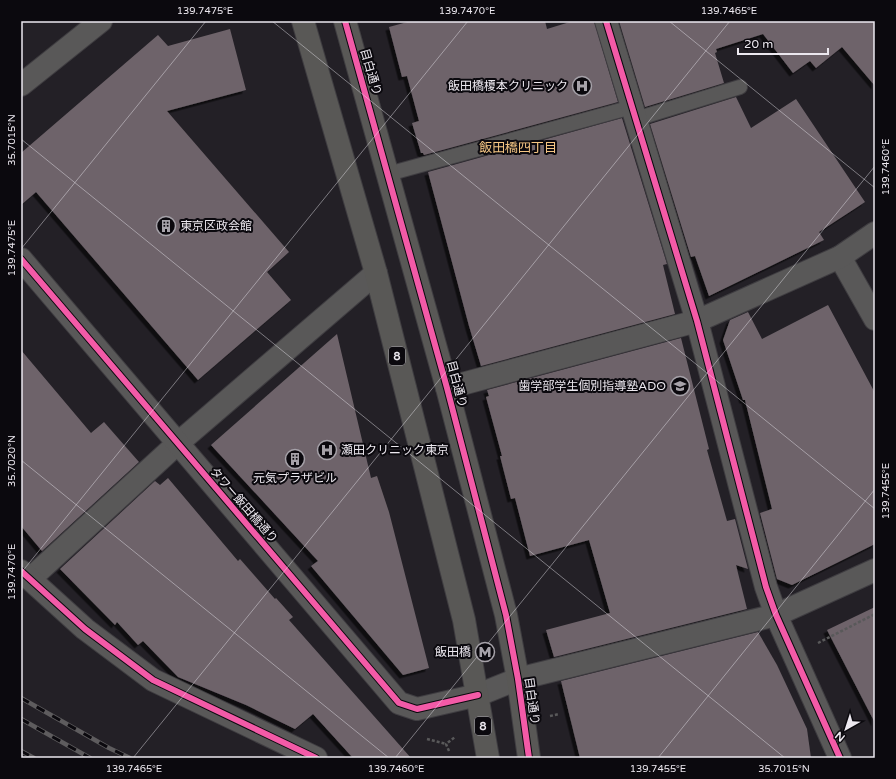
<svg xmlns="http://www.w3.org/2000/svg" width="896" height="779" viewBox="0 0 896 779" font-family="'Varela Round','Noto Sans JP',sans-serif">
  <defs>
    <filter id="shadow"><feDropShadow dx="-3.5" dy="3.5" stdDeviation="0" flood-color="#0009"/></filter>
  </defs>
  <rect width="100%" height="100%" fill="#232026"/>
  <g fill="#6e636a" filter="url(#shadow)">
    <path d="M411,21H545L547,29L573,21H594L618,102L424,155L423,153H421L412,123L419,121L407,76L402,77L389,27Z"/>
    <path d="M619,21H875V86L842,47L816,68L810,61L793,73L763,34L716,49L717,52L715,53L724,83L645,107Z"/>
    <path d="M230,29L246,90L167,111L289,252L267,272L291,300L198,380L36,192L21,205V153L158,35L168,46Z"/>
    <path d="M736,97L751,128L796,99L865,202L819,232L824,240L709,296L695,256L691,257L650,124Z"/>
    <path d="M622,118L667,264L663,265L675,314L481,366L469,326L428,172Z"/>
    <path d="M828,305L875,393V544L792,585L777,579L760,513L772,509L745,400H743L723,340L730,320L748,312L762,339Z"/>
    <path d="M337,334L371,478L377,476L389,512L429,668L403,675L311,566L318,561L211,445Z"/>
    <path d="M681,338L709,449L707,450L727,521L735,519L748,569L736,565L747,609L554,657L546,630L610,613L589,540L530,556L515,498L511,499L500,456H502L486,397L489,396L487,390Z"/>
    <path d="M21,350L91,433L104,422L139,462L42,551L21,526Z"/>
    <path d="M168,478L238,561L240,559L275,599L276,598L293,617L289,620L411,758H353L313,714L295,729L246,705L178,677L143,641L138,645L117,622L115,625L60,569L155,481L160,485Z"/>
    <path d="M875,607V723L827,630Z"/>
    <path d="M758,632L777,665L807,729L811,758H580L561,681Z"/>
  </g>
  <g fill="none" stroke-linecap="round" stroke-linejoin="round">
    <g stroke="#3f3d41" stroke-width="16">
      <g id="service">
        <path d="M636,119L740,87"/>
        <path d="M388,174L632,107"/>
      </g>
    </g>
    <g stroke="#3f3d41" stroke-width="24">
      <g id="minor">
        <path d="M606,21L697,321L766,587L776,615L840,758"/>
        <path d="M21,85L101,21"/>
        <path d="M840,257L875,319"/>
        <path d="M447,388L697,321L840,257L875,233"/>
        <path d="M30,579L177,444L376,273"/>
        <path d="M478,695L518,679L776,615L875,570"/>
      </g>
    </g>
    <g stroke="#3f3d41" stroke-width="24">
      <g id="tertiary">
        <path d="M21,259L399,703L417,709L478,695"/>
        <path d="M21,571L85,629L153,680L316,758"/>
      </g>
    </g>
    <g stroke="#3f3d41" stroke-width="24">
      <g id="primary">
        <path d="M303,21L376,273L464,620L488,758"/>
        <path d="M345,21L447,388L506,615L518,679L529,758"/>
      </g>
    </g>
    <g stroke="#59595a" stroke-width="2.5" stroke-dasharray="3 2" stroke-linecap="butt">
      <path d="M818,643L875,614"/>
      <path d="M550,716L559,714"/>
      <path d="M427,739L446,744"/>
      <path d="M449,751L446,744L455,737"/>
    </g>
    <use href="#service" stroke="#595858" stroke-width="14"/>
    <use href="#minor" stroke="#595858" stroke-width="22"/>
    <use href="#tertiary" stroke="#595858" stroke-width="22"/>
    <use href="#primary" stroke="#595856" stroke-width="22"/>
    <g stroke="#5e5c5e" stroke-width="4.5">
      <g id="rail">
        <path d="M21,698L109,748L130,758"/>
        <path d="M21,719L90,758"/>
        <path d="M21,751L34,758"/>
      </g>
    </g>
    <use href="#rail" stroke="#0b090e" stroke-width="3" stroke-dasharray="9" stroke-linecap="butt"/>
    <g stroke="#0b090e" stroke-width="8">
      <g id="cycleway">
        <path d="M345,21L447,388L506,615L518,679L529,758"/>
        <path d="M606,21L697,321L766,587L776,615L840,758"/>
        <path d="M21,259L399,703L417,709L478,695"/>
        <path d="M21,571L85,629L153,680L316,758"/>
      </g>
    </g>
    <use href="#cycleway" stroke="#f35aa7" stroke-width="6"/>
  </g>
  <path fill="none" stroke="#ece8ef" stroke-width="1" stroke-opacity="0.45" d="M272,21L875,509M669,21L875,188M21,139L785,758M21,249L206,21M21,460L389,758M21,573L468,21M133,758L730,21M395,758L875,166M658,758L875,489"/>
  <defs>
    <g id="hospital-ring" transform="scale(1)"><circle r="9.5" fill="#0b090e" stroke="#a6a2a9" stroke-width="1.5"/><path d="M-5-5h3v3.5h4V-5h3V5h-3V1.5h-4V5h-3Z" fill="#a6a2a9"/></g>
    <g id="building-ring" transform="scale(1)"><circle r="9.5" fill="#0b090e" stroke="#a6a2a9" stroke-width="1.5"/><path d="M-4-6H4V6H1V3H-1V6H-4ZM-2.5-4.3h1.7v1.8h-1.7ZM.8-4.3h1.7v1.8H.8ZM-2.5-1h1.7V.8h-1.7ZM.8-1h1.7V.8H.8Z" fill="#a6a2a9"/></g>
    <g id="school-ring" transform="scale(1)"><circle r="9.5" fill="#0b090e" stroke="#a6a2a9" stroke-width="1.5"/><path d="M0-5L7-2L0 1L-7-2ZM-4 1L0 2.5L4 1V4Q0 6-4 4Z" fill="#a6a2a9"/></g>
    <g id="metro-ring" transform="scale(1)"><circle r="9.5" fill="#0b090e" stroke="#a6a2a9" stroke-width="1.5"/><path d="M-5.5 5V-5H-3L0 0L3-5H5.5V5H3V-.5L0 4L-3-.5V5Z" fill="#a6a2a9"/></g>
  </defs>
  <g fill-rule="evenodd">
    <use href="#hospital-ring" x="582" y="86"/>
    <use href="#building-ring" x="166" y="226"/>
    <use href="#school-ring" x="680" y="386"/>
    <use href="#hospital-ring" x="327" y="450"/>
    <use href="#building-ring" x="295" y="459"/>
    <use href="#metro-ring" x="485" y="652"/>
  </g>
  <g text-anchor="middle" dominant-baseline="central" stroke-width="4" stroke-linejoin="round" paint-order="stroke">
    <g fill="#0b090e" stroke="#a8a5ac" stroke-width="1">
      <rect x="389" y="347" width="16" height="18" rx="3"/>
      <rect x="475" y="717" width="16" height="18" rx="3"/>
    </g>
    <g font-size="11" font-weight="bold" fill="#ece8ef">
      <text x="397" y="356">8</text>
      <text x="483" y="726">8</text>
    </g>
    <g font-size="12" fill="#ece8ef" stroke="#0b090e">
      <text transform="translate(371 72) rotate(74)">目白通り</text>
      <text transform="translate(457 384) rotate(75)">目白通り</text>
      <text transform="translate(244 505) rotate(49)">タワー飯田橋通り</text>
      <text transform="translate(532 701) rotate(82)">目白通り</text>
    </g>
    <g font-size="12" fill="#ece8ef" stroke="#0b090e" text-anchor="end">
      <text x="568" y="86">飯田橋榎本クリニック</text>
      <text x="180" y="226" text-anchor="start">東京区政会館</text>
      <text x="666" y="386">歯学部学生個別指導塾ADO</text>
      <text x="341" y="450" text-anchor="start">瀬田クリニック東京</text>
      <text x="295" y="478" text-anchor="middle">元気プラザビル</text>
      <text x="471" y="652">飯田橋</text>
    </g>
    <g font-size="13" fill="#f5c683" stroke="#0b090e">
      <text x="518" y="148">飯田橋四丁目</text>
    </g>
  </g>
  <rect width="896" height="779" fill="none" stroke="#0b090e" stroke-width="44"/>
  <g transform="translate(846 729) rotate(219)" stroke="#0b090e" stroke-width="3" paint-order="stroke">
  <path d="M0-3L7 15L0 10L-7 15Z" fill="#ece8ef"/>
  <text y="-6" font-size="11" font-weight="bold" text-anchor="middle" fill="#ece8ef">N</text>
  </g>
  <path d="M738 48v6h90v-6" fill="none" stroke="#ece8ef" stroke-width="2"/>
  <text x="744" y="48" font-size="12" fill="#ece8ef" stroke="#0b090e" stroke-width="3" paint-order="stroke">20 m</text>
  <rect x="22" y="22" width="852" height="735" fill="none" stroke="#ece8ef" stroke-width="1.5"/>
  <g font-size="10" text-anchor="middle" fill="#ece8ef">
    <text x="205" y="14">139.7475°E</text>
    <text x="467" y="14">139.7470°E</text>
    <text x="729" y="14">139.7465°E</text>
    <text transform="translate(11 140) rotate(-90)" y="4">35.7015°N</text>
    <text transform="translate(885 167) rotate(-90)" y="4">139.7460°E</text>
    <text transform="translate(11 248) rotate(-90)" y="4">139.7475°E</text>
    <text transform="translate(11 461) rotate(-90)" y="4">35.7020°N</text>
    <text transform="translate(885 491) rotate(-90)" y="4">139.7455°E</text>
    <text transform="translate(11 572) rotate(-90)" y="4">139.7470°E</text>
    <text x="134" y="772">139.7465°E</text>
    <text x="396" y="772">139.7460°E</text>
    <text x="658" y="772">139.7455°E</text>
    <text x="784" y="772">35.7015°N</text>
  </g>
</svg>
